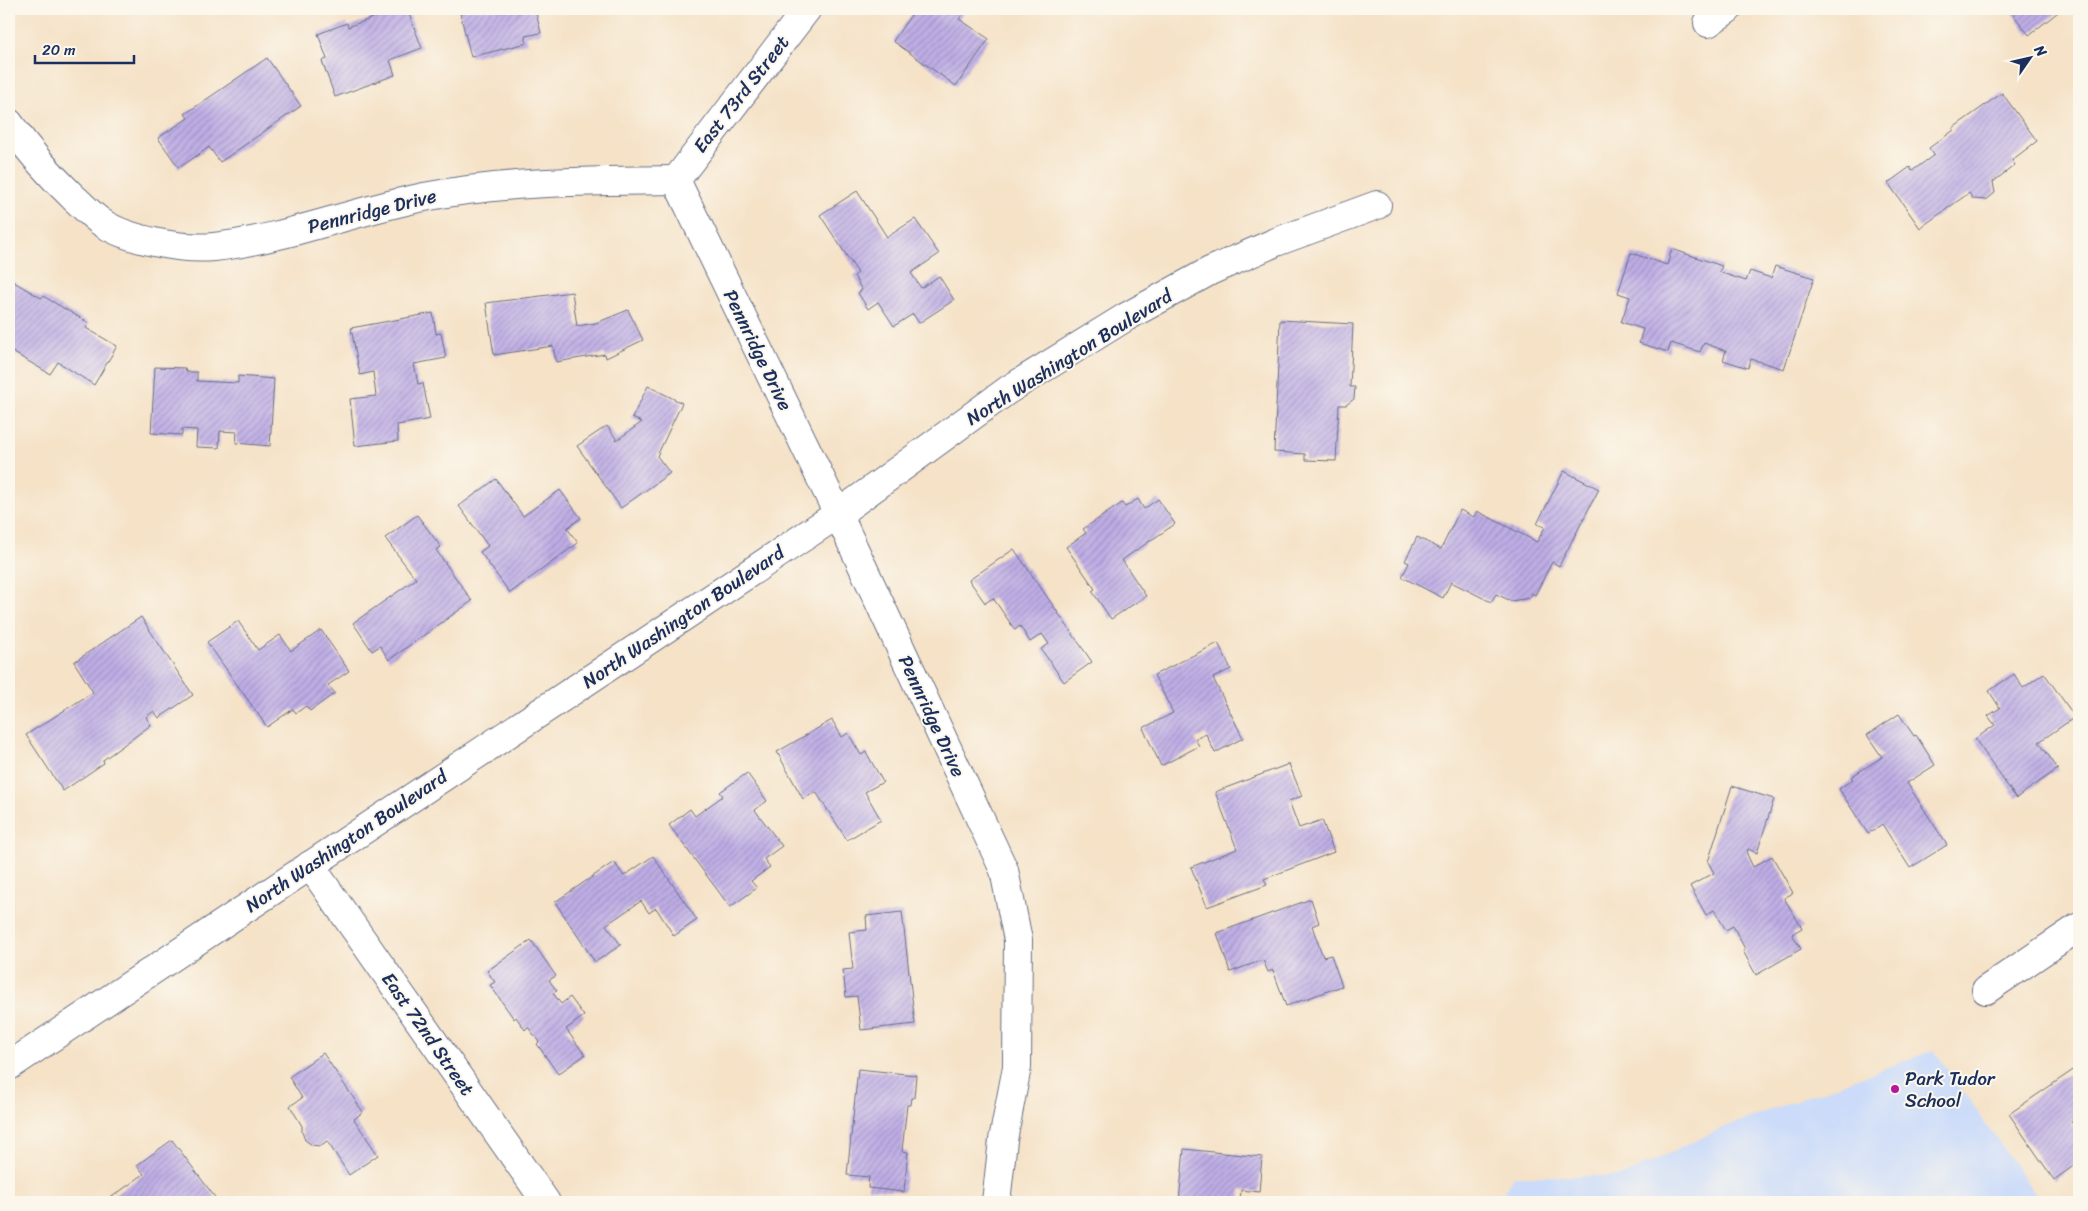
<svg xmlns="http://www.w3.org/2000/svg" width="2088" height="1211" viewBox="0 0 2088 1211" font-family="Sriracha,sans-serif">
  <defs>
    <pattern id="building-hatch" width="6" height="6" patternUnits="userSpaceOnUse" patternTransform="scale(1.25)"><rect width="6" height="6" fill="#bfaee6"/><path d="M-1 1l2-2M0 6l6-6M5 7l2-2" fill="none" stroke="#9a8ebe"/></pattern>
  </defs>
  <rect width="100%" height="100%" fill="#fbf7ec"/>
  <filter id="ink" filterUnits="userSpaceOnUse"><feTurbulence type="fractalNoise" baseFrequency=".02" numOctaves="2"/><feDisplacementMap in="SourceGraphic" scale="10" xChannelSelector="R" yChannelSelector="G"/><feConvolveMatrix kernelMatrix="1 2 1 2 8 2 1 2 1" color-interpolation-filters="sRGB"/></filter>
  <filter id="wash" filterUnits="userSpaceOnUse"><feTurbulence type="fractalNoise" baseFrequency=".0096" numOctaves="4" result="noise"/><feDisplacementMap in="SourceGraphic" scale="20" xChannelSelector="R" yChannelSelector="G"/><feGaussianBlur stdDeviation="1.12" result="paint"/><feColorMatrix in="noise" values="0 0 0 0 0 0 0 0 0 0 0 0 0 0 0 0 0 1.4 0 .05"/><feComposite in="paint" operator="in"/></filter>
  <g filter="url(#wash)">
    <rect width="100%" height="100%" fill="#f5e2c7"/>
    <path fill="#cbdbf9" d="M1934,1050L2041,1202H1500L1513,1176H1622L1722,1128Z"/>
    <g id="blocks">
      <g fill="url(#building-hatch)">
        <path d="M397,9H407L422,48L390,60L395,75L335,97L322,61L327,59L318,34L347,23L348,27Z"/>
        <path d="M459,9H535L541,33L525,36L527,43L471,57Z"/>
        <path d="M915,9H966L959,19L989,39L956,86L893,41Z"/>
        <path d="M2009,9H2062L2029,35Z"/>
        <path d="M267,58L301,106L220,162L209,147L179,168L158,138L188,118L185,114Z"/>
        <path d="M2002,93L2037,141L2012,160L2015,165L1993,182L1995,193L1986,200L1973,199L1969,193L1920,228L1888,183L1910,167L1912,171L1934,155L1929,148L1954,130L1953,128Z"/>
        <path d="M857,191L887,237L915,219L939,254L911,273L921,288L939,276L954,300L919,323L913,314L894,326L878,302L868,309L858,293L862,290L854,276L858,273L820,215Z"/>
        <path d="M1672,249L1722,266L1719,272L1746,281L1750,271L1771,278L1775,266L1814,278L1784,369L1751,359L1748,368L1723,360L1726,351L1704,343L1700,352L1671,343L1668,352L1639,343L1643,329L1621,322L1630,297L1618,293L1631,253L1667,265Z"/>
        <path d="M9,279L41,298L43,296L89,323L86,328L117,346L94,385L58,362L50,374L9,350Z"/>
        <path d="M572,292L577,326L596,323L628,310L643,340L606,358L605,354L556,362L553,346L494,355L486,303Z"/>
        <path d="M433,313L436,334L441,333L446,358L414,364L418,384L423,383L430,419L397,425L398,441L355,446L350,399L376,396L373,372L360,375L351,328Z"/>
        <path d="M1280,320L1353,324L1350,387H1355L1354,399L1346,405H1339L1336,461L1305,460V454L1274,452Z"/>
        <path d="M155,367L185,368L186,372H197V381L238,383V376L274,379L270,446L236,443L237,432L220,431L219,448L196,447L197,430L182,429V435L151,433Z"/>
        <path d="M648,386L682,403L657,456L670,473L621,508L577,446L607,426L617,440L642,422L632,418Z"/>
        <path d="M1564,471L1599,489L1559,566L1552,562L1535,595L1532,593L1530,598L1511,601L1496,594L1491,602L1451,582L1443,598L1402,577L1409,563L1405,561L1417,537L1441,549L1460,510L1474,517L1477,511L1537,542L1545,527L1537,524Z"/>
        <path d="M496,479L523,516L560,490L581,518L567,528L578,543L510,593L480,552L488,546L459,506Z"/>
        <path d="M1138,499L1144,509L1158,499L1175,524L1122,560L1146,596L1111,619L1092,591L1095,589L1066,547L1086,533L1083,529L1122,503L1125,507Z"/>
        <path d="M417,515L441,547L436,550L472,601L389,660L380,646L372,651L353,623L416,579L385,538Z"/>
        <path d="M1014,549L1092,662L1064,682L1041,649L1049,644L1042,634L1030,642L1020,626L1015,630L993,598L985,603L969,580Z"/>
        <path d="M141,617L193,695L159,718L154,711L146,717L151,725L103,760L104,763L63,791L26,735L93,692L74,662Z"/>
        <path d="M238,621L258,650L280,635L291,651L321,630L349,671L328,685L335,693L310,711L306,706L296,713L293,709L267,727L207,642Z"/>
        <path d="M1218,643L1231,669L1213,678L1243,738L1215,753L1206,734L1195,739L1199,746L1161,766L1143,728L1173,713L1154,675Z"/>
        <path d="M2044,673L2075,717L2039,742L2058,769L2016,798L1975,739L1995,725L1988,716L2000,708L1989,691L2014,674L2023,688Z"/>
        <path d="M1899,714L1914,736L1916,735L1935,765L1907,783L1947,845L1910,868L1882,824L1868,834L1839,789L1853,779L1851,777L1882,757L1867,735Z"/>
        <path d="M832,720L842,737L848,733L861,755L866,752L883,782L865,792L881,820L847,840L816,792L803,799L777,752Z"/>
        <path d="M1289,764L1302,796L1289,801L1299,828L1322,820L1334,852L1264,879L1267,885L1207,907L1191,867L1237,849L1215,792Z"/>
        <path d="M747,773L767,801L755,810L782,846L764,859L770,867L751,881L757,888L730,907L669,825L690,809L695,816L723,796L720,792Z"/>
        <path d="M1732,786L1774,799L1757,853L1748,849L1747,854L1753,867L1772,856L1793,893L1784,898L1802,928L1792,934L1801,949L1756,975L1743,951L1745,949L1733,926L1726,930L1714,910L1706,915L1690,886L1714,873L1708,862Z"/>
        <path d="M653,856L697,920L674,936L656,908L649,913L641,901L606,925L621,945L595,962L555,902L614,862L624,876Z"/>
        <path d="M1311,899L1319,923L1312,926L1323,957L1331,955L1342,986L1286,1006L1273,970L1268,972L1263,960L1230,972L1217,933Z"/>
        <path d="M902,912L915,1024L861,1030L857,996L846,997L843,970L853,969L849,932L867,930L866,916Z"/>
        <path d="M531,940L556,976L549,980L557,991L553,993L561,1004L570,997L584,1016L566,1029L585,1055L558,1074L537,1044L539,1042L528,1027L525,1030L516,1017L514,1019L490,985L495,982L487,971Z"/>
        <path d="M323,1053L363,1112L354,1119L378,1155L349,1175L327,1141L320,1146L312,1145L305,1140L302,1132V1126L290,1106L302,1098L289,1077Z"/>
        <path d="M2079,1066V1115L2071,1121L2079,1134V1162L2054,1180L2009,1114Z"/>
        <path d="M858,1069L916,1075L914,1098H911L910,1105H907L902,1151L908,1152L904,1192L868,1188L869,1177L847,1175Z"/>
        <path d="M172,1140L217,1200L214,1202H112L109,1199L144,1174L137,1165Z"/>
        <path d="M1184,1149L1262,1157L1259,1192L1241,1190L1240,1202H1179Z"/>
      </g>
    </g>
  </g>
  <g filter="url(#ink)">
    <use href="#blocks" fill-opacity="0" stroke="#676e83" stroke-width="1"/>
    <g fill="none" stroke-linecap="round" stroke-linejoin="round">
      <g stroke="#676e83" stroke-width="30">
        <g id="minor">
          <path d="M1708,23L1728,9"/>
          <path d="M9,123C28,150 49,174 73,197C82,205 91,215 101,222C127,240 183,250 214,247C285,239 353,211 424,197C507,181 591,181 676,180"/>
          <path d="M676,180L838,514L1004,870L1018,940L1017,1067L1003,1140L996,1202"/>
          <path d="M676,180L807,9"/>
          <path d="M310,865L546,1202"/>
          <path d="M1986,990L2079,927"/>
          <path d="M9,1066L838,514L1008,390L1126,317L1210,271L1276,242L1377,205"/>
        </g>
      </g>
      <use href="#minor" stroke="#fff" stroke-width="28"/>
    </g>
  </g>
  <circle fill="#b5179e" stroke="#fbf7ec" stroke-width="2" cx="1895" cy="1089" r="5"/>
  <g text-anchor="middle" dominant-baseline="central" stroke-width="4" stroke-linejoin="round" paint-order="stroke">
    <g font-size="19" fill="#1b2f5e" stroke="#fbf7ec">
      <text transform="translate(741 94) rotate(-52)">East 73rd Street</text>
      <text transform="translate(372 211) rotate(-14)">Pennridge Drive</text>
      <text transform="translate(758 350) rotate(64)">Pennridge Drive</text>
      <text transform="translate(1069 357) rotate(-32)">North Washington Boulevard</text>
      <text transform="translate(683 617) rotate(-34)">North Washington Boulevard</text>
      <text transform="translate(932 716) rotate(65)">Pennridge Drive</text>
      <text transform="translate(346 841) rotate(-34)">North Washington Boulevard</text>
      <text transform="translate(428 1034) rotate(55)">East 72nd Street</text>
    </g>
    <g font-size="19" fill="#1b2f5e" stroke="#fbf7ec" text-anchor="start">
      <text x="1905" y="1078">Park Tudor<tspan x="1905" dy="22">School</tspan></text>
    </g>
  </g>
  <rect width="2088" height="1211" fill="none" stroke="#fbf7ec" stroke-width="30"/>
  <g transform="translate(2030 58) rotate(56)" stroke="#fbf7ec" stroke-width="4" paint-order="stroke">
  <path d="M0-4L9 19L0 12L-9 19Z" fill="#1b2f5e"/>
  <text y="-8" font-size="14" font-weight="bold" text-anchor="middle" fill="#1b2f5e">N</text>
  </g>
  <path d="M35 55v8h99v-8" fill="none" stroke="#1b2f5e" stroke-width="2.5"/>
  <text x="42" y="55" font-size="15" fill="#1b2f5e" stroke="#fbf7ec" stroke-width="4" paint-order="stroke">20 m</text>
</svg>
